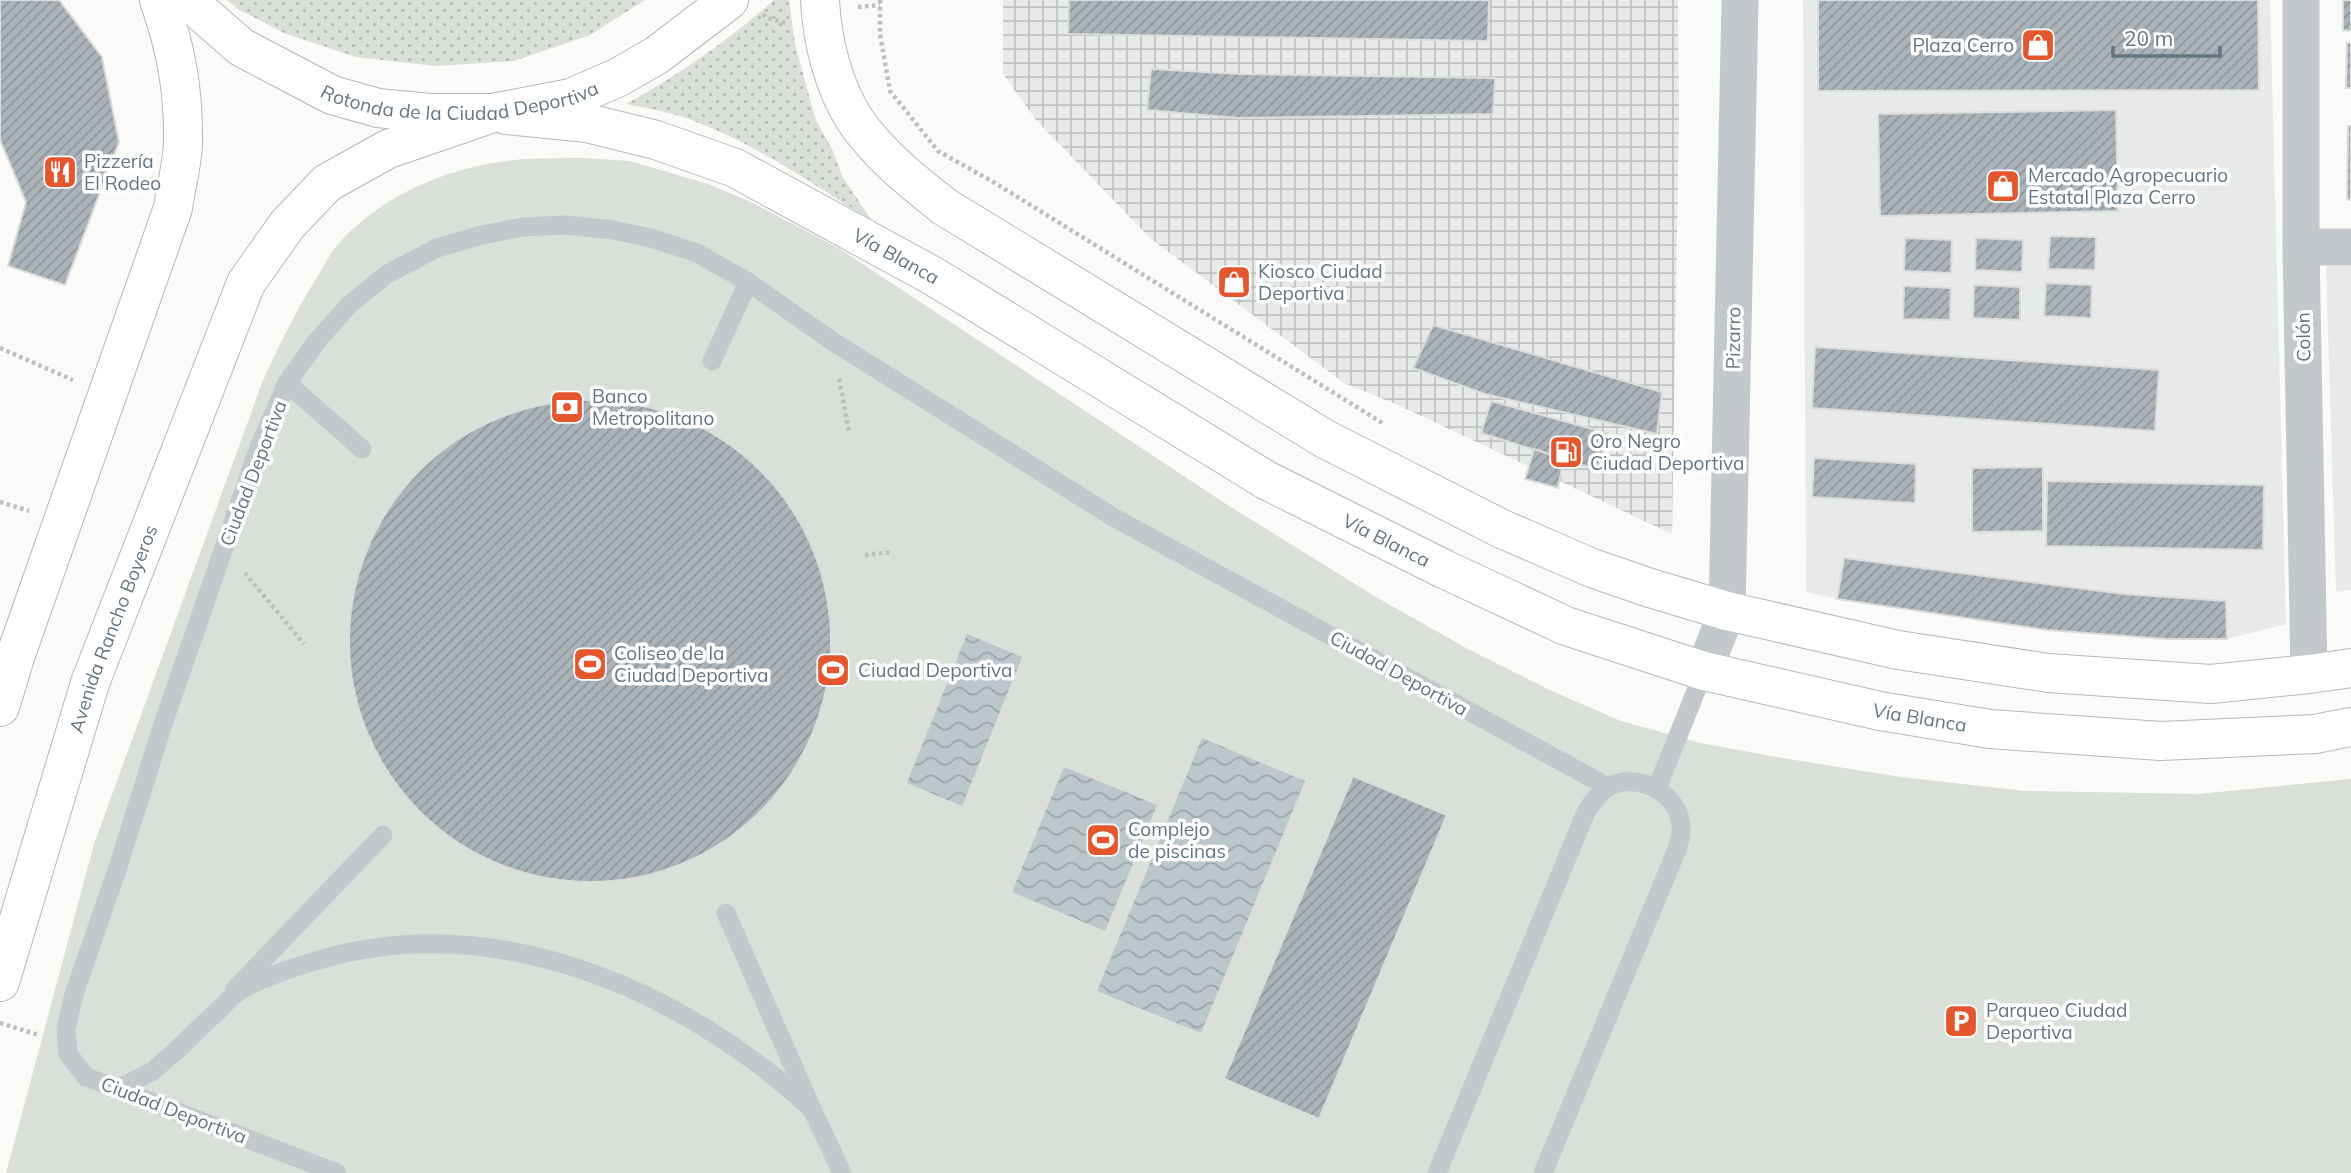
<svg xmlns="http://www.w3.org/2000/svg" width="2351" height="1173" viewBox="0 0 2351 1173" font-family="Mulish,sans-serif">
  <defs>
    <pattern id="industrial-grid" width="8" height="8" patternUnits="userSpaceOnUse" patternTransform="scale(1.75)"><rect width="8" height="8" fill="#e8e9e9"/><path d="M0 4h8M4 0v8" fill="none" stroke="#c0c1c2"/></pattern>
    <pattern id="grass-dots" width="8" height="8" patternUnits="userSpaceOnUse" patternTransform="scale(1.75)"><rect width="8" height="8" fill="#dadfd7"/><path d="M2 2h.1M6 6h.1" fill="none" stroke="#b4b9b4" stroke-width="1.8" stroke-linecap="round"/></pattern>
    <pattern id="water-waves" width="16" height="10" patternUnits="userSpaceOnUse" patternTransform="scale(1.75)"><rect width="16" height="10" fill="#bbc7cb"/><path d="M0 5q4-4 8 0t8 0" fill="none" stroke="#9ca6aa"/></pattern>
    <pattern id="building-hatch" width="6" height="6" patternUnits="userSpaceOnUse" patternTransform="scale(1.75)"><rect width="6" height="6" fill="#aab3b9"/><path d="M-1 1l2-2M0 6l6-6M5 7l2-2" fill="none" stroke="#8e969c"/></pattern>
  </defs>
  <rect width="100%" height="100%" fill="#fafaf8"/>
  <g fill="#e8e9e9">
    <path d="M1803,0H2270L2286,624L2227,639H2166L2047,630L1837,599L1806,592Z"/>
    <path d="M2326,266H2351V590L2336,592Z"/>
  </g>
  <path fill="url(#industrial-grid)" d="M1003,0H1678L1679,116L1672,534L1398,405L1344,383L1151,239L1036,120L1003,74Z"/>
  <g fill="url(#grass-dots)">
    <path d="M227,0H645L590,35L514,61L436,66L356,57L284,33L238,9Z"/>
    <path d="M774,0H789L795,44L815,118L833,151L842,176L872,221C817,187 761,147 699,123C676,113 651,109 626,104C680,74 728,41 774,0Z"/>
  </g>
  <path fill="#dadfd7" d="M584,158L630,161L708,184L751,202L840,249L1226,504L1376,597L1468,649L1552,691L1621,721L1701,743L1776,757L1901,777L2025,791L2198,794L2351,779V1173H6L94,844L262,383C279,345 297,309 319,274C325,264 331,252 339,243C386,191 456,164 525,159C544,158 564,158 584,158Z"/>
  <g fill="url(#water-waves)">
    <path d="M967,634L1022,657L962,806L907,783Z"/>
    <path d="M1202,738L1305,781L1201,1033L1097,991Z"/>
    <path d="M1064,767L1157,805L1105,931L1012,892Z"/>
  </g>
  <g fill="url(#building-hatch)" stroke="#dcdcda" stroke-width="2">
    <path d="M0,0H59L102,57L119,142L65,285L8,266L26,202L0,140Z"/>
    <path d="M1069,0H1489L1488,41L1068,34Z"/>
    <path d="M1818,0H2258L2259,90L1818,91Z"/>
    <path d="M2343,0H2351V31L2343,30Z"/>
    <path d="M2347,43H2351V88H2346Z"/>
    <path d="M1151,69L1241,74L1495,78L1493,114L1238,118L1147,110Z"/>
    <path d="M2116,110L2118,211L1880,216L1878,114Z"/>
    <path d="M2348,126H2351V200L2347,199Z"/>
    <path d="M2050,236L2096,237L2095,270L2048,269Z"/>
    <path d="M1905,238L1952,240L1951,273L1904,271Z"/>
    <path d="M1976,238L2023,240L2022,272L1975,270Z"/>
    <path d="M2046,283L2092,285L2091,318L2044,316Z"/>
    <path d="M1974,285L2020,287V320L1973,318Z"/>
    <path d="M1904,286L1951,288L1950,320L1903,319Z"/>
    <path d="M1433,325L1662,392L1657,434L1485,394L1413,368Z"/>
    <path d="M1815,347L2159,370L2155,431L1812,408Z"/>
    <circle cx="590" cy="641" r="241"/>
    <path d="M1491,401L1607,433L1598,470L1481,433Z"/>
    <path d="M1534,449L1564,459L1558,488L1525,479Z"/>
    <path d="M1814,458L1916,464L1915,503L1812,497Z"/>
    <path d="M2043,467V531L1972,532V468Z"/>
    <path d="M2047,481L2264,485L2263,550L2046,546Z"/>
    <path d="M1844,558L2124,594L2226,601L2227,639H2166L2047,630L1837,599Z"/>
    <path d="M1353,776L1447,815L1319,1119L1224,1079Z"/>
  </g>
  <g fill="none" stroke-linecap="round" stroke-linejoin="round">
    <g stroke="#b5babe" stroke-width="40">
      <g id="primary">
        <path d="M820,0C822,40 833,86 855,120C878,154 913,182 945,207L1325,439L1502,529L1592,568L1650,588L1727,611L1898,650L2048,673L2211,684L2309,674L2351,668"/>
        <path id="s1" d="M506,115L587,123L656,140L735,168L933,276L1266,480L1444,569L1566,626L1704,671L1880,711L1990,729L2161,741L2315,734L2351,727"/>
      </g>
    </g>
    <g stroke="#b4b9bd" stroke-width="40">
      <g id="trunk">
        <path id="s2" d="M192,0L202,13L241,47L332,95L378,108L430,113H493L571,98L619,77L657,55L729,0"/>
        <path d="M0,707L15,657L173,208C176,187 182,165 183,144C184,92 176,48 159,0"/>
        <path id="s3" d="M0,982L90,683L246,283L287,225L327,183L388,149L493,113"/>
      </g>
    </g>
    <g stroke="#bbbfc2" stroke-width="4.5" stroke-dasharray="3.5 3.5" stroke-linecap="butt">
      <path d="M880,0V34L890,91L938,151L995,183L1384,424"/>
      <path d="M858,7L880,5"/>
      <path d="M763,14L767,18L786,23"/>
      <path d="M0,348L73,380"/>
      <path d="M839,379L849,432"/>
      <path d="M0,502L29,511"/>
      <path d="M865,555L893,552"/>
      <path d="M245,573L304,644"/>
      <path d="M0,1023L39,1035"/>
    </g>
    <g stroke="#c3c8cc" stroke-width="19">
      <path d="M712,361L748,282"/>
      <path d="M287,383L362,449"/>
      <path d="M1657,788L1704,671"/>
      <path d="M726,913L812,1109L842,1173"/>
      <path d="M235,989L383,835"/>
      <path d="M173,1054C188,1039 203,1024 219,1010C225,1004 231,996 238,992C259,979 298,966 322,959C498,909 683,990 812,1109"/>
      <path d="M118,1089L153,1071L181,1046"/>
      <path d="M337,1173L86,1077L68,1054L66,1029L74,994L118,867L163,724L259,447L287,383L317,341L349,305L387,274L437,248L482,235L523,227L565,225L613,230L651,238L697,253L748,282L832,341L1113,517L1608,787"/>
      <path d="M1437,1173L1586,812C1592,803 1597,794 1607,788C1638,769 1683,795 1681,831C1681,837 1679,842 1678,847L1543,1173"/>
    </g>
    <g stroke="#c3c8cc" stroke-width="37">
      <path d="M2301,0V247L2309,674"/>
      <path d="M2301,247H2351"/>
      <path d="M1704,671L1727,611L1740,0"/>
    </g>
    <use href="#primary" stroke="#fff" stroke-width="38"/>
    <use href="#trunk" stroke="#fff" stroke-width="38"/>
  </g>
  <defs>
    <g id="shop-square" transform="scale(1.75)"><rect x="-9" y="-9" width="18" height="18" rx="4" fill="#e4572e" stroke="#fff"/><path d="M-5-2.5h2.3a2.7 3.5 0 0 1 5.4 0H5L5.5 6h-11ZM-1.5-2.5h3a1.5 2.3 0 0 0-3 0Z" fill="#fff"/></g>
    <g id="restaurant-square" transform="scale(1.75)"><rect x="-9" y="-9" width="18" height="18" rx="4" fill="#e4572e" stroke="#fff"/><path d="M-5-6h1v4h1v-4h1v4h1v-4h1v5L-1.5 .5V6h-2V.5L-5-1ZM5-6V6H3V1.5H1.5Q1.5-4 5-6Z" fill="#fff"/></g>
    <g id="bank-square" transform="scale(1.75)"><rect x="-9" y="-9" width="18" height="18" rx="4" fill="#e4572e" stroke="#fff"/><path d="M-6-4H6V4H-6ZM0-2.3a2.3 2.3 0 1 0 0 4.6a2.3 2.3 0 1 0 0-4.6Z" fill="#fff"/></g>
    <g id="fuel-square" transform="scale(1.75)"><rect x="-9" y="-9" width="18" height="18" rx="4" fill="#e4572e" stroke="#fff"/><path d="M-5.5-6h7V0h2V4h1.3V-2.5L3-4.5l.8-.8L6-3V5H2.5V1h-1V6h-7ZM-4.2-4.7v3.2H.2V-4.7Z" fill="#fff"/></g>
    <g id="stadium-square" transform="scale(1.75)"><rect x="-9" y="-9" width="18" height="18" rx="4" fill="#e4572e" stroke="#fff"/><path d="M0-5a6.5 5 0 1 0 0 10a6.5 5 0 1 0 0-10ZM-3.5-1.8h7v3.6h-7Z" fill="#fff"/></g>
    <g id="parking-square" transform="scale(1.75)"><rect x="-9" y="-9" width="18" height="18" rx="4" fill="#e4572e" stroke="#fff"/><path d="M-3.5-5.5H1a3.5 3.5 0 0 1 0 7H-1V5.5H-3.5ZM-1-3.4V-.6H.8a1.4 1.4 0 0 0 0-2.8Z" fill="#fff"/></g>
  </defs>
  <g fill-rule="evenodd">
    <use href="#shop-square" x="2038" y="45"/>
    <use href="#restaurant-square" x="60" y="172"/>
    <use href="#shop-square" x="2003" y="186"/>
    <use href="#shop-square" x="1234" y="282"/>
    <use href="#bank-square" x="567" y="407"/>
    <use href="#fuel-square" x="1566" y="452"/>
    <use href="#stadium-square" x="590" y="664"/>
    <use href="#stadium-square" x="833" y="670"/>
    <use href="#stadium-square" x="1103" y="840"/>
    <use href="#parking-square" x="1961" y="1021"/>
  </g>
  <g text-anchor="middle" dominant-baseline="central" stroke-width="7" stroke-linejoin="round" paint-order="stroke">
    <g font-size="19" fill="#657683" stroke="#fff" text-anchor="start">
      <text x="2014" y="45" text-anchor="end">Plaza Cerro</text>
      <text x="84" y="161">Pizzería<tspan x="84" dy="22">El Rodeo</tspan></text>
      <text x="2028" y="175">Mercado Agropecuario<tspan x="2028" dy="22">Estatal Plaza Cerro</tspan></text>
      <text x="1258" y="271">Kiosco Ciudad<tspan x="1258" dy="22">Deportiva</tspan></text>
      <text x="592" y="396">Banco<tspan x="592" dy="22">Metropolitano</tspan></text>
      <text x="1590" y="441">Oro Negro<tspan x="1590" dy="22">Ciudad Deportiva</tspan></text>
      <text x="614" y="653">Coliseo de la<tspan x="614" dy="22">Ciudad Deportiva</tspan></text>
      <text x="858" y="670">Ciudad Deportiva</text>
      <text x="1128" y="829">Complejo<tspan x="1128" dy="22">de piscinas</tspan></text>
      <text x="1986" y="1010">Parqueo Ciudad<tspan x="1986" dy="22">Deportiva</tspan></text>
    </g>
    <g font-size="19" fill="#657683" stroke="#fff">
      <text stroke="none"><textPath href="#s2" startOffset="301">Rotonda de la Ciudad Deportiva</textPath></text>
      <text stroke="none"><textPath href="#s1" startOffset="420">Vía Blanca</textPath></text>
      <text transform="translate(2303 337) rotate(-91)">Colón</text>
      <text transform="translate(1733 338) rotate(-89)">Pizarro</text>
      <text transform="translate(253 473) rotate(-69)">Ciudad Deportiva</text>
      <text stroke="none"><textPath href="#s1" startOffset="987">Vía Blanca</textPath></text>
      <text stroke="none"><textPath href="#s3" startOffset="371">Avenida Rancho Boyeros</textPath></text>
      <text transform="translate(1399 673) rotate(29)">Ciudad Deportiva</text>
      <text stroke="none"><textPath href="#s1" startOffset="1552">Vía Blanca</textPath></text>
      <text transform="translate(174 1110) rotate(21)">Ciudad Deportiva</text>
    </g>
  </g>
  <path d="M2113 46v10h107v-10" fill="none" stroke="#657683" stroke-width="3.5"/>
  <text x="2124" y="46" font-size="21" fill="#657683" stroke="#ffffff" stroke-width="5" paint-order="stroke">20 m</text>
</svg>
